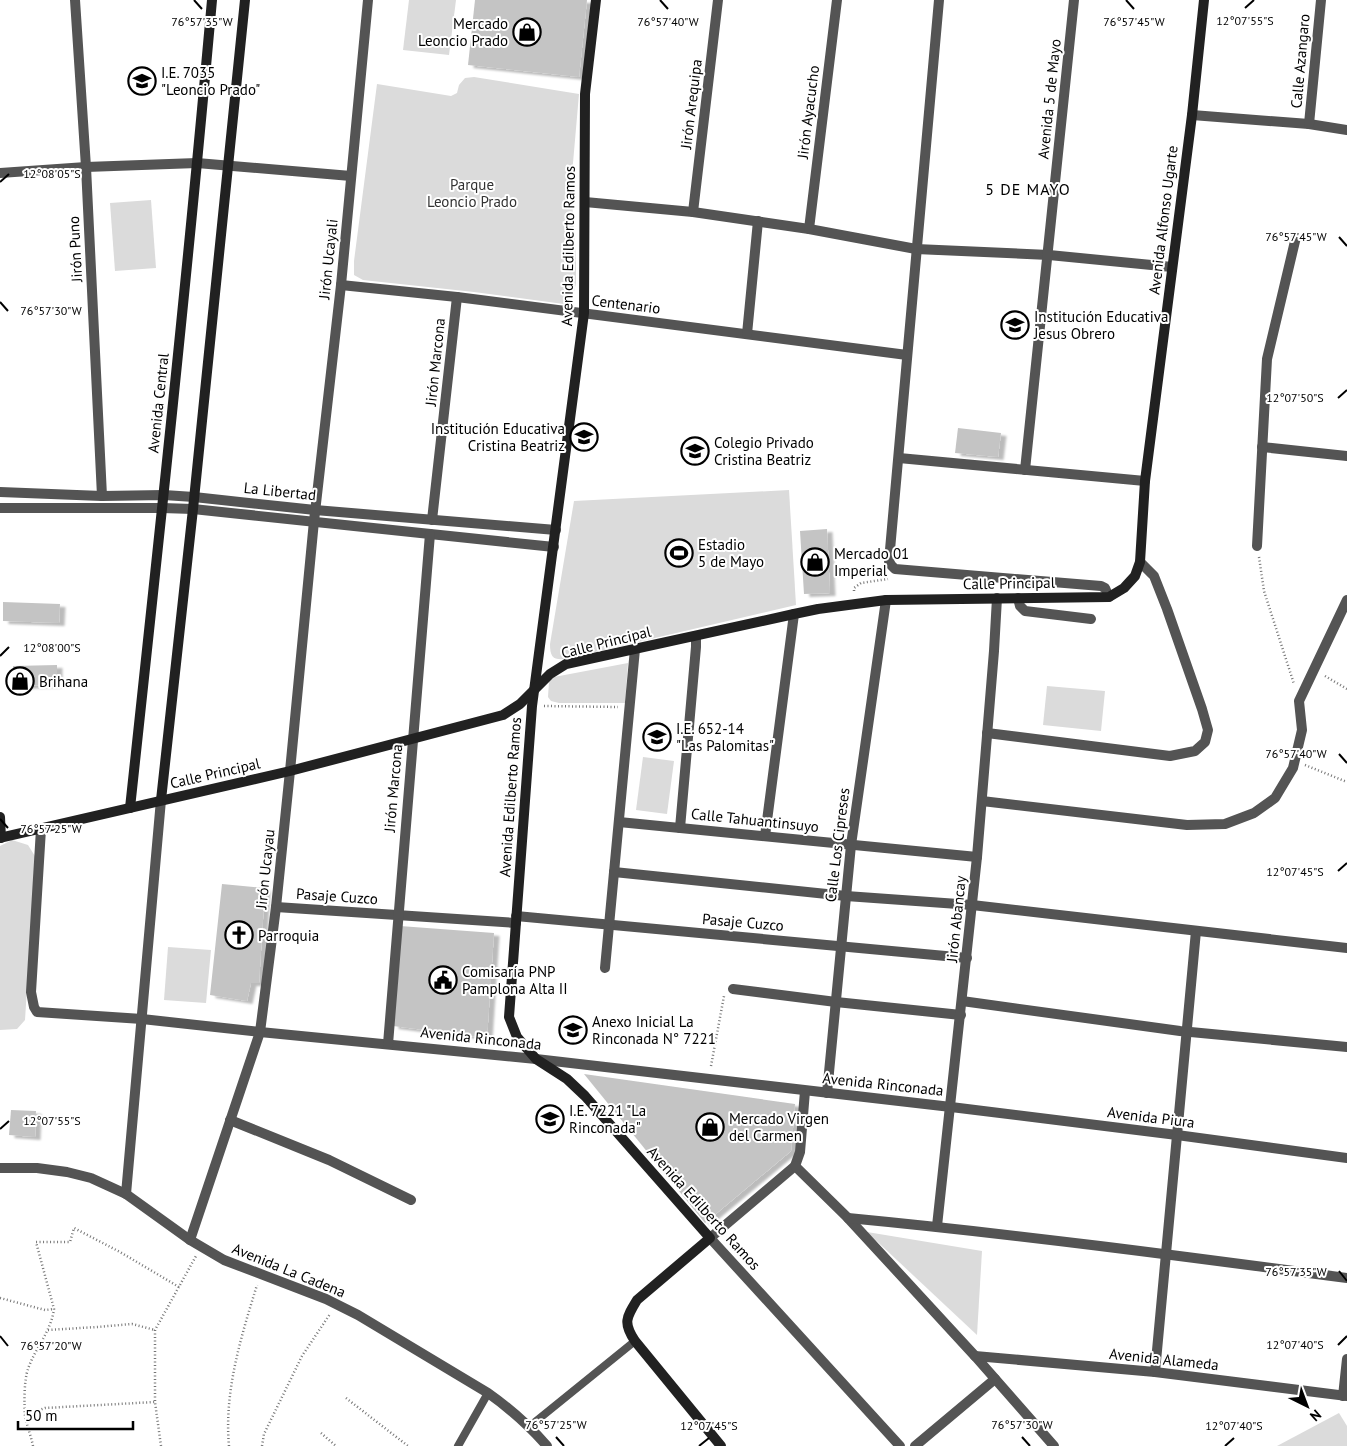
<svg xmlns="http://www.w3.org/2000/svg" width="1347" height="1446" viewBox="0 0 1347 1446" font-family="'PT Sans',sans-serif">
  <defs>
    <filter id="shadow"><feDropShadow dx="5.5" dy="3" stdDeviation="1" flood-color="#0004"/></filter>
  </defs>
  <rect width="100%" height="100%" fill="#fff"/>
  <g fill="#dbdbdb">
    <path d="M409,0H456L449,55L403,50Z"/>
    <path d="M474,77L579,94L571,186L576,259V283L571,305L474,292L363,280L354,275V261L377,84L451,96L457,93L459,85L465,78Z"/>
    <path d="M151,200L156,268L115,271L110,203Z"/>
    <path d="M789,490L796,605L565,659C553,660 550,657 550,644L574,501Z"/>
    <path d="M628,663L625,703H559L551,701L548,697L549,682L554,677Z"/>
    <path d="M1047,686L1105,691L1101,731L1043,725Z"/>
    <path d="M643,757L674,761L667,814L636,810Z"/>
    <path d="M12,840L28,845L38,861L34,878L25,1020L17,1029L0,1030V846Z"/>
    <path d="M168,947L211,950L206,1003L164,1000Z"/>
    <path d="M867,1232L982,1251L977,1335Z"/>
    <path d="M1339,1413L1347,1426V1446H1277Z"/>
  </g>
  <g fill="#c4c4c4" filter="url(#shadow)">
    <path d="M475,0H587L579,77L468,65Z"/>
    <path d="M958,428L1001,433L998,457L955,453Z"/>
    <path d="M827,529L830,593L804,594L800,531Z"/>
    <path d="M3,602L60,604L59,623L3,621Z"/>
    <path d="M57,665V685L13,686V666Z"/>
    <path d="M222,884L265,888L259,983H251L247,1001L210,995Z"/>
    <path d="M400,926L494,933L487,1038L393,1026Z"/>
    <path d="M584,1074L795,1104L791,1151L705,1223Z"/>
    <path d="M11,1110L36,1111L35,1137L9,1135Z"/>
  </g>
  <g fill="none" stroke-linecap="round" stroke-linejoin="round">
    <g stroke="#767676" stroke-width="2.5" stroke-dasharray="1 2.5" stroke-linecap="butt">
      <path d="M1259,557L1264,591L1294,684"/>
      <path d="M854,591V588L861,583L888,579"/>
      <path d="M1325,676L1347,689"/>
      <path d="M544,706L618,707"/>
      <path d="M1305,765L1347,782"/>
      <path d="M711,1066L724,996"/>
      <path d="M0,1298L45,1310L54,1309"/>
      <path d="M48,1330L97,1327L132,1324L155,1330"/>
      <path d="M346,1398L408,1446"/>
      <path d="M25,1415L45,1408L155,1402"/>
      <path d="M321,1433L336,1446"/>
      <path d="M33,1446C31,1436 27,1426 25,1416C24,1404 24,1380 28,1369C35,1348 51,1332 54,1309L36,1242H70L74,1228L120,1252L179,1287"/>
      <path d="M161,1446L155,1402V1330L196,1256"/>
      <path d="M229,1446C224,1391 241,1337 257,1285"/>
      <path d="M262,1446L264,1434L302,1356L330,1314"/>
    </g>
    <g stroke="#545454" stroke-width="8">
      <path d="M530,1426L635,1341"/>
      <path d="M458,1446L488,1393"/>
    </g>
    <g stroke="#545454" stroke-width="10">
      <path d="M75,0L86,167L102,496"/>
      <path d="M939,0L889,561L891,565L895,569L1101,586L1105,588L1109,597"/>
      <path d="M1192,115L1309,124L1347,130"/>
      <path d="M1309,124L1321,0"/>
      <path d="M0,173L86,167L197,163L351,176"/>
      <path d="M585,202L693,212L809,229L916,249L1049,255L1172,267"/>
      <path d="M693,212L718,0"/>
      <path d="M809,229L837,0"/>
      <path d="M341,285L457,297L907,355"/>
      <path d="M747,334L758,221"/>
      <path d="M1262,447L1347,456"/>
      <path d="M899,458L1145,481"/>
      <path d="M1025,470L1074,0"/>
      <path d="M0,492L102,496L164,495L194,497L315,510L556,530"/>
      <path d="M0,508H162L193,509L554,547"/>
      <path d="M432,520L457,297"/>
      <path d="M1257,546L1267,359L1296,237"/>
      <path d="M1018,598L1020,606L1025,611L1091,619"/>
      <path d="M987,733L1170,756L1195,751L1205,742L1208,730L1202,709L1167,609L1154,576L1140,562"/>
      <path d="M982,801L1187,825L1225,824L1254,813L1275,798L1293,768L1302,730L1299,701L1347,600"/>
      <path d="M619,822L977,857"/>
      <path d="M680,828L696,647V636"/>
      <path d="M41,829L31,992L34,1007L37,1012L142,1019L260,1032L536,1059L951,1107L1177,1135L1347,1158"/>
      <path d="M765,836L794,614"/>
      <path d="M614,872L846,896L972,905L1347,948"/>
      <path d="M276,907L516,923"/>
      <path d="M516,916L967,958"/>
      <path d="M605,968L635,649"/>
      <path d="M733,989L836,1002L961,1015"/>
      <path d="M962,1001L1180,1031L1347,1047"/>
      <path d="M388,1044L430,534"/>
      <path d="M805,1091L800,1152L795,1166L710,1238L900,1446"/>
      <path d="M827,1093L851,845L886,600"/>
      <path d="M230,1120L329,1160L411,1200"/>
      <path d="M795,1166L848,1218L975,1356L1054,1446"/>
      <path d="M0,1168H37L67,1172L91,1178L126,1194L190,1240L224,1260L326,1299L358,1315L488,1393C512,1410 528,1424 547,1446"/>
      <path d="M126,1194L161,800"/>
      <path d="M848,1218C1015,1234 1181,1256 1347,1278"/>
      <path d="M937,1226L977,857L994,651L997,598"/>
      <path d="M190,1240L260,1032L276,907L290,771L314,521L341,285L368,0"/>
      <path d="M975,1356L1155,1372L1347,1396"/>
      <path d="M1155,1372L1196,931"/>
      <path d="M1343,1396L1347,1359"/>
      <path d="M915,1446L995,1379"/>
    </g>
    <g stroke="#212121" stroke-width="10">
      <path d="M596,0L585,94L584,313L532,706L509,1017L517,1037L536,1059L567,1079L585,1096L710,1238L637,1300C626,1318 623,1323 635,1341L721,1446"/>
      <path d="M161,800L193,509L245,0"/>
      <path d="M130,808C159,539 188,270 212,0"/>
      <path d="M0,817L1,838"/>
      <path d="M0,838L290,771L503,715L520,704L550,674L566,664L794,614L818,609L886,600L1109,597L1124,588L1135,576L1140,562L1145,481L1192,115L1204,0"/>
    </g>
  </g>
  <path fill="none" stroke="#000" stroke-width="2" d="M194,0L202,9M660,0L668,9M1126,0L1134,9M1245,8L1254,0M0,182L9,174M1339,237L1347,246M0,302L8,311M1338,398L1347,390M0,656L9,647M1339,754L1347,763M0,819L8,828M1338,871L1347,863M0,1129L9,1121M1339,1271L1347,1281M0,1336L8,1346M1338,1345L1347,1336M556,1437L564,1446M1022,1437L1030,1446M699,1446L709,1438M1225,1446L1234,1438"/>
  <defs>
    <g id="shop-ring" transform="scale(1.4375)"><circle r="9.5" fill="#fff" stroke="#000" stroke-width="1.5"/><path d="M-5-2.5h2.3a2.7 3.5 0 0 1 5.4 0H5L5.5 6h-11ZM-1.5-2.5h3a1.5 2.3 0 0 0-3 0Z" fill="#000"/></g>
    <g id="school-ring" transform="scale(1.4375)"><circle r="9.5" fill="#fff" stroke="#000" stroke-width="1.5"/><path d="M0-5L7-2L0 1L-7-2ZM-4 1L0 2.5L4 1V4Q0 6-4 4Z" fill="#000"/></g>
    <g id="stadium-ring" transform="scale(1.4375)"><circle r="9.5" fill="#fff" stroke="#000" stroke-width="1.5"/><path d="M0-5a6.5 5 0 1 0 0 10a6.5 5 0 1 0 0-10ZM-3.5-1.8h7v3.6h-7Z" fill="#000"/></g>
    <g id="church-ring" transform="scale(1.4375)"><circle r="9.5" fill="#fff" stroke="#000" stroke-width="1.5"/><path d="M-1.2-6h2.4v3.5h3.3v2.4h-3.3V6h-2.4V-.1h-3.3v-2.4h3.3Z" fill="#000"/></g>
    <g id="civic-ring" transform="scale(1.4375)"><circle r="9.5" fill="#fff" stroke="#000" stroke-width="1.5"/><path d="M-.6-6.5H3V-4.5H.6V-3L4-1V1h2V6H-6V1h2V-1L-.6-3ZM-1.2 2.5V6h2.4V2.5Z" fill="#000"/></g>
  </defs>
  <g fill-rule="evenodd">
    <use href="#shop-ring" x="527" y="32"/>
    <use href="#school-ring" x="142" y="81"/>
    <use href="#school-ring" x="1015" y="325"/>
    <use href="#school-ring" x="584" y="437"/>
    <use href="#school-ring" x="695" y="451"/>
    <use href="#stadium-ring" x="679" y="553"/>
    <use href="#shop-ring" x="815" y="562"/>
    <use href="#shop-ring" x="20" y="681"/>
    <use href="#school-ring" x="657" y="737"/>
    <use href="#church-ring" x="239" y="935"/>
    <use href="#civic-ring" x="443" y="980"/>
    <use href="#school-ring" x="573" y="1030"/>
    <use href="#school-ring" x="550" y="1119"/>
    <use href="#shop-ring" x="710" y="1127"/>
  </g>
  <g text-anchor="middle" dominant-baseline="central" stroke-width="4" stroke-linejoin="round" paint-order="stroke">
    <g font-size="15" fill="#000" stroke="#fff" text-anchor="start">
      <text x="508" y="23" text-anchor="end">Mercado<tspan x="508" dy="17">Leoncio Prado</tspan></text>
      <text x="161" y="72">I.E. 7035<tspan x="161" dy="17">"Leoncio Prado"</tspan></text>
      <text x="1034" y="316">Institución Educativa<tspan x="1034" dy="17">Jesus Obrero</tspan></text>
      <text x="565" y="428" text-anchor="end">Institución Educativa<tspan x="565" dy="17">Cristina Beatriz</tspan></text>
      <text x="714" y="442">Colegio Privado<tspan x="714" dy="17">Cristina Beatriz</tspan></text>
      <text x="698" y="544">Estadio<tspan x="698" dy="17">5 de Mayo</tspan></text>
      <text x="834" y="553">Mercado 01<tspan x="834" dy="17">Imperial</tspan></text>
      <text x="39" y="681">Brihana</text>
      <text x="676" y="728">I.E. 652-14<tspan x="676" dy="17">"Las Palomitas"</tspan></text>
      <text x="258" y="935">Parroquia</text>
      <text x="462" y="971">Comisaría PNP<tspan x="462" dy="17">Pamplona Alta II</tspan></text>
      <text x="592" y="1021">Anexo Inicial La<tspan x="592" dy="17">Rinconada N° 7221</tspan></text>
      <text x="569" y="1110">I.E. 7221 "La<tspan x="569" dy="17">Rinconada"</tspan></text>
      <text x="729" y="1118">Mercado Virgen<tspan x="729" dy="17">del Carmen</tspan></text>
    </g>
    <g font-size="15" fill="#000" stroke="#fff">
      <text transform="translate(1300 61) rotate(-85)">Calle Azangaro</text>
      <text transform="translate(1049 99) rotate(-84)">Avenida 5 de Mayo</text>
      <text transform="translate(691 104) rotate(-83)">Jirón Arequipa</text>
      <text transform="translate(808 112) rotate(-83)">Jirón Ayacucho</text>
      <text transform="translate(1163 220) rotate(-83)">Avenida Alfonso Ugarte</text>
      <text transform="translate(568 246) rotate(-89)">Avenida Edilberto Ramos</text>
      <text transform="translate(75 249) rotate(-93)">Jirón Puno</text>
      <text transform="translate(328 259) rotate(-84)">Jirón Ucayali</text>
      <text transform="translate(626 304) rotate(7)">Centenario</text>
      <text transform="translate(435 362) rotate(-84)">Jirón Marcona</text>
      <text transform="translate(158 403) rotate(-84)">Avenida Central</text>
      <text transform="translate(280 491) rotate(6)">La Libertad</text>
      <text transform="translate(1009 583) rotate(-1)">Calle Principal</text>
      <text transform="translate(606 642) rotate(-14)">Calle Principal</text>
      <text transform="translate(215 773) rotate(-13)">Calle Principal</text>
      <text transform="translate(393 788) rotate(-85)">Jirón Marcona</text>
      <text transform="translate(510 797) rotate(-86)">Avenida Edilberto Ramos</text>
      <text transform="translate(755 820) rotate(6)">Calle Tahuantinsuyo</text>
      <text transform="translate(837 845) rotate(-83)">Calle Los Cipreses</text>
      <text transform="translate(265 869) rotate(-84)">Jirón Ucayau</text>
      <text transform="translate(337 896) rotate(4)">Pasaje Cuzco</text>
      <text transform="translate(956 919) rotate(-84)">Jirón Abancay</text>
      <text transform="translate(743 922) rotate(5)">Pasaje Cuzco</text>
      <text transform="translate(481 1038) rotate(6)">Avenida Rinconada</text>
      <text transform="translate(883 1084) rotate(6)">Avenida Rinconada</text>
      <text transform="translate(1151 1117) rotate(7)">Avenida Piura</text>
      <text transform="translate(704 1208) rotate(48)">Avenida Edilberto Ramos</text>
      <text transform="translate(289 1270) rotate(22)">Avenida La Cadena</text>
      <text transform="translate(1164 1359) rotate(6)">Avenida Alameda</text>
    </g>
    <g font-size="15" fill="#323232" stroke="#fff">
      <text x="472" y="184">Parque<tspan x="472" dy="17">Leoncio Prado</tspan></text>
    </g>
    <g font-size="16" letter-spacing="1" fill="#000" stroke="#fff">
      <text x="1028" y="189">5 DE MAYO</text>
    </g>
  </g>
  <g font-size="12" text-anchor="middle" fill="#000" stroke="#fff" stroke-width="4" stroke-linejoin="round" paint-order="stroke">
    <text x="1245" y="25">12°07'55"S</text>
    <text x="202" y="26">76°57'35"W</text>
    <text x="668" y="26">76°57'40"W</text>
    <text x="1134" y="26">76°57'45"W</text>
    <text x="52" y="178">12°08'05"S</text>
    <text x="1296" y="241">76°57'45"W</text>
    <text x="51" y="315">76°57'30"W</text>
    <text x="1295" y="402">12°07'50"S</text>
    <text x="52" y="652">12°08'00"S</text>
    <text x="1296" y="758">76°57'40"W</text>
    <text x="51" y="833">76°57'25"W</text>
    <text x="1295" y="876">12°07'45"S</text>
    <text x="52" y="1125">12°07'55"S</text>
    <text x="1296" y="1276">76°57'35"W</text>
    <text x="1295" y="1349">12°07'40"S</text>
    <text x="51" y="1350">76°57'20"W</text>
    <text x="556" y="1429">76°57'25"W</text>
    <text x="1022" y="1429">76°57'30"W</text>
    <text x="709" y="1430">12°07'45"S</text>
    <text x="1234" y="1430">12°07'40"S</text>
  </g>
  <g transform="translate(1307 1406) rotate(138)" stroke="#ffffff" stroke-width="4" paint-order="stroke">
  <path d="M0-4L9 19L0 12L-9 19Z" fill="#000000"/>
  <text y="-8" font-size="14" font-weight="bold" text-anchor="middle" fill="#000000">N</text>
  </g>
  <path d="M18 1421v8h115v-8" fill="none" stroke="#000000" stroke-width="2.5"/>
  <text x="25" y="1421" font-size="15" fill="#000000" stroke="#ffffff" stroke-width="4" paint-order="stroke">50 m</text>
</svg>
